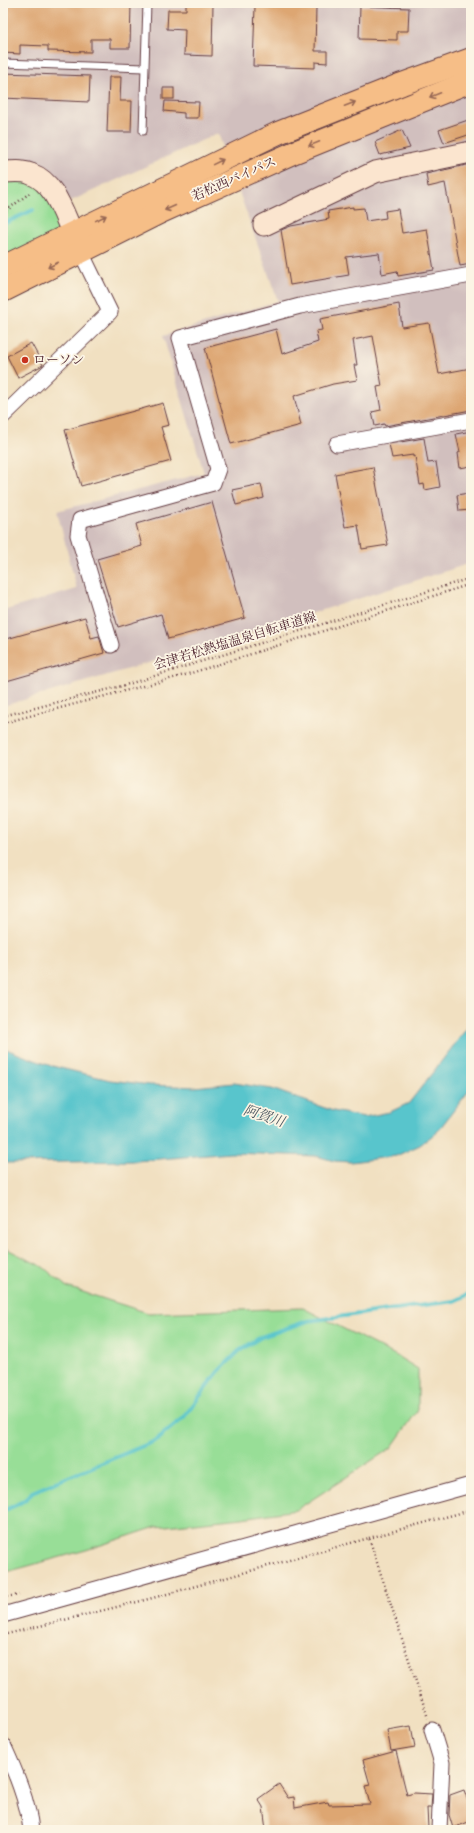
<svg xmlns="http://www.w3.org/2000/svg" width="474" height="1833" viewBox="0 0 474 1833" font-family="'IM FELL Double Pica','Noto Serif JP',serif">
  <rect width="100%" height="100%" fill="#fcf5e5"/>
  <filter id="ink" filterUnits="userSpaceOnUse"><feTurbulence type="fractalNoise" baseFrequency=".025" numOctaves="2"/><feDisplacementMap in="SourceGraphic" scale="8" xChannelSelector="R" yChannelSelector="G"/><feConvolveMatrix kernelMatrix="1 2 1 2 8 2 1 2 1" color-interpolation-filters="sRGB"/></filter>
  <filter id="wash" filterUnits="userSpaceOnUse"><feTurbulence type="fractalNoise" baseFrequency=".012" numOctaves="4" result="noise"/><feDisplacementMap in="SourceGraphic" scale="16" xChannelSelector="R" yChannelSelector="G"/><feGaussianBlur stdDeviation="0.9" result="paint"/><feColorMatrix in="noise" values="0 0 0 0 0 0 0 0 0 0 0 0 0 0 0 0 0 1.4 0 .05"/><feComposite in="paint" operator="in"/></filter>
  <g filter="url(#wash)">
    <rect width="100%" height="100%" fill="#f1e0c1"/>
    <path fill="#d1bfbe" d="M3,3H471V563L250,633L3,706V611L77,589L57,511L204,473L163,336L278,301L218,133L71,201L29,161H3Z"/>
    <g fill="#98de97" stroke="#717e61">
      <path d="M3,176L35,179L67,230L3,262Z"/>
      <path d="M3,1247L43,1267L67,1287L148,1313L303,1308L395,1355L418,1369V1410L391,1448L296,1510L242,1518L156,1527L86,1550L3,1573Z"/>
    </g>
    <path fill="#58c5cc" stroke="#51727c" d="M471,1023V1088L437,1132L420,1145L396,1156L351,1162L334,1161L316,1156L231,1153L136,1161L3,1163V1048L48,1065L110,1080L150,1085L195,1087L234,1083L272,1089L333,1111L364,1117L390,1112L409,1103Z"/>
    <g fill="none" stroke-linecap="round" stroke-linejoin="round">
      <g stroke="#58c5cc" stroke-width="4">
        <path d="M3,224L33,210"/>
        <path d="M3,1511C13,1506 26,1502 32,1492L155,1441L184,1417L218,1372L239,1351L261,1337L308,1321L454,1301L471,1293"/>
      </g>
    </g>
    <g id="blocks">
      <g fill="#dda672">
        <path d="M3,3H131L130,48H110V39H91V52L48,51V46L20,45V54L3,53Z"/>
        <path d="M186,3H213L212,56L184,55L185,30L167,29L168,10H186Z"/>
        <path d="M255,6L316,7L315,51H327V63L315,62V68L253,66Z"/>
        <path d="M360,6L409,8L408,31H397V40L359,39Z"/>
        <path d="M3,73L90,76L89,102L3,98Z"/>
        <path d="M109,77H121L120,101H132L131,132H107Z"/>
        <rect x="163" y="88" width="11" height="11"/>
        <path d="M165,101L199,102L198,118H184V113L164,111Z"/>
        <path d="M471,119V134L444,143L439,130Z"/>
        <path d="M402,130L410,148L380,155L375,142Z"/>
        <path d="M471,164V264L460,266L445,183L428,187L426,174Z"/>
        <path d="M353,207V209L364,208L366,221L386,218L385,211L398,209L402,233L427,229L434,270L398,276L397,271L382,274L379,253L346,257L349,275L290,285L281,230L291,226L329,219L328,211Z"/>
        <path d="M399,304L402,327L429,323L439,374L471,368V410L385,426L384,424L375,426L372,412L381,410L377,387L382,386L373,336L353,340L357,365H354L357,380L333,384L294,396L301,425L231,444L205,348L276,329L282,354L318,342L316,331L322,330L320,319Z"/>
        <path d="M31,343L43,365L18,378L7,356Z"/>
        <path d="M163,403L169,425L161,427L171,461L81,486L65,430Z"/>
        <path d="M471,431V466L460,468L458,453L460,452L456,434Z"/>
        <path d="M424,438L428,463L436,462L440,487L425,490L424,484L420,485L415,456L413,457V455L392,458L389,444Z"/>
        <path d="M373,467L388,545L362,549L358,525L345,527L335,474Z"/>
        <path d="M261,484L264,498L236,505L232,490Z"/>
        <path d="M468,493L470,510L459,511L457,495Z"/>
        <path d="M212,502L245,618L168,639L161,614L118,627L97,559L142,546L136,524Z"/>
        <path d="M85,617L91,638L99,636L104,653L3,682V640Z"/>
        <path d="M411,1726L415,1747L391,1751L387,1730Z"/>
        <path d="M396,1751L407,1795L414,1793L432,1794L431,1808H427L428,1828H420V1830H266L263,1807L258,1799L279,1784L288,1798L294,1797L295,1808L328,1802L329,1805L370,1804L365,1786L370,1785L363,1760Z"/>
        <path d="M464,1790L471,1809V1821L453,1828L449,1815L450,1795Z"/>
      </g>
    </g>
  </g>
  <g filter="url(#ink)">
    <use href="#blocks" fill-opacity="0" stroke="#633c42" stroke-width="1"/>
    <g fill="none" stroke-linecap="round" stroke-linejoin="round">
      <g stroke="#633c42" stroke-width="9">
        <g id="lane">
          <path d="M3,63L144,68"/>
          <path d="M143,131L147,3"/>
        </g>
      </g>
      <g stroke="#633c42" stroke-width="17">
        <g id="street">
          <path d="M3,416L110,312L77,244"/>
          <path d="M337,444L471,420"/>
          <path d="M111,645L78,535L80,520L213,483L218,469L180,338L300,306L471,275"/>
          <path d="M3,1615L471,1485"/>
          <path d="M432,1730L442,1763L439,1830"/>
          <path d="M3,1745C15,1771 28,1801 31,1830"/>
        </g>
      </g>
      <g stroke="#633c42" stroke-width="23">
        <g id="secondary">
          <path d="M3,172C12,172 23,170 31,174C54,182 63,212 72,232"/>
          <path d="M264,225L375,172L471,152"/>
        </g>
      </g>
      <g stroke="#633c42" stroke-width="24">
        <g id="highway">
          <path d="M3,267L278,133L402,84L471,59"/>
          <path d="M3,291L161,212L295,152L471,81"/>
        </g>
      </g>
      <g stroke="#633c42" stroke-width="2.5" stroke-dasharray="1 3" stroke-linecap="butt">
        <path d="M3,213L31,192"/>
        <path d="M3,716L122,686L471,578"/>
        <path d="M3,723L185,675L471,584"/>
        <path d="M369,1538L471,1510"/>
        <path d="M3,1597L19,1595"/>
        <path d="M3,1635L149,1599L369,1538L428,1718"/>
      </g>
      <use href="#lane" stroke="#fff" stroke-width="7"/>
      <use href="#street" stroke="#fff" stroke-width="15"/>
      <use href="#secondary" stroke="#fbe5cf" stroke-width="21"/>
      <use href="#highway" stroke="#f6be87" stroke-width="22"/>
    </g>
    <defs><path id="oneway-shaft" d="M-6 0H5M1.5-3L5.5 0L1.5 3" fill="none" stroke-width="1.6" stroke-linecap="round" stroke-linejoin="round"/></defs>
    <g stroke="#976754">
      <use href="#oneway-shaft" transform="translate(435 95) rotate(158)"/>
      <use href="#oneway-shaft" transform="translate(350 104) rotate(-21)"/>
      <use href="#oneway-shaft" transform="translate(314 144) rotate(158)"/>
      <use href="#oneway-shaft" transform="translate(218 162) rotate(-26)"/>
      <use href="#oneway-shaft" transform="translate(170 208) rotate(156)"/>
      <use href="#oneway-shaft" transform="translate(101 218) rotate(-26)"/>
      <use href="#oneway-shaft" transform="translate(53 265) rotate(153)"/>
    </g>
  </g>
  <circle fill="#c8321e" stroke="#fcf5e5" stroke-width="1.5" cx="25" cy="360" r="4"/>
  <g text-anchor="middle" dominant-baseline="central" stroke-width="3.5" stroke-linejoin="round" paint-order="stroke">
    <g font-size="13" fill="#4a1f2b" stroke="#fcf5e5">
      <text transform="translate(234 179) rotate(-24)">若松西バイパス</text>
      <text transform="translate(235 641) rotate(-17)">会津若松熱塩温泉自転車道線</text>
    </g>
    <g font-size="13" fill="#4a1f2b" stroke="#fcf5e5" text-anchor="start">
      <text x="33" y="360">ローソン</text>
    </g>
    <g font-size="14" font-style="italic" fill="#4f5963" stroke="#fcf5e5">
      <text transform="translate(264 1116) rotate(18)">阿賀川</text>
    </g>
  </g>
  <rect width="474" height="1833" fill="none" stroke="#fcf5e5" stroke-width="16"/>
</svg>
